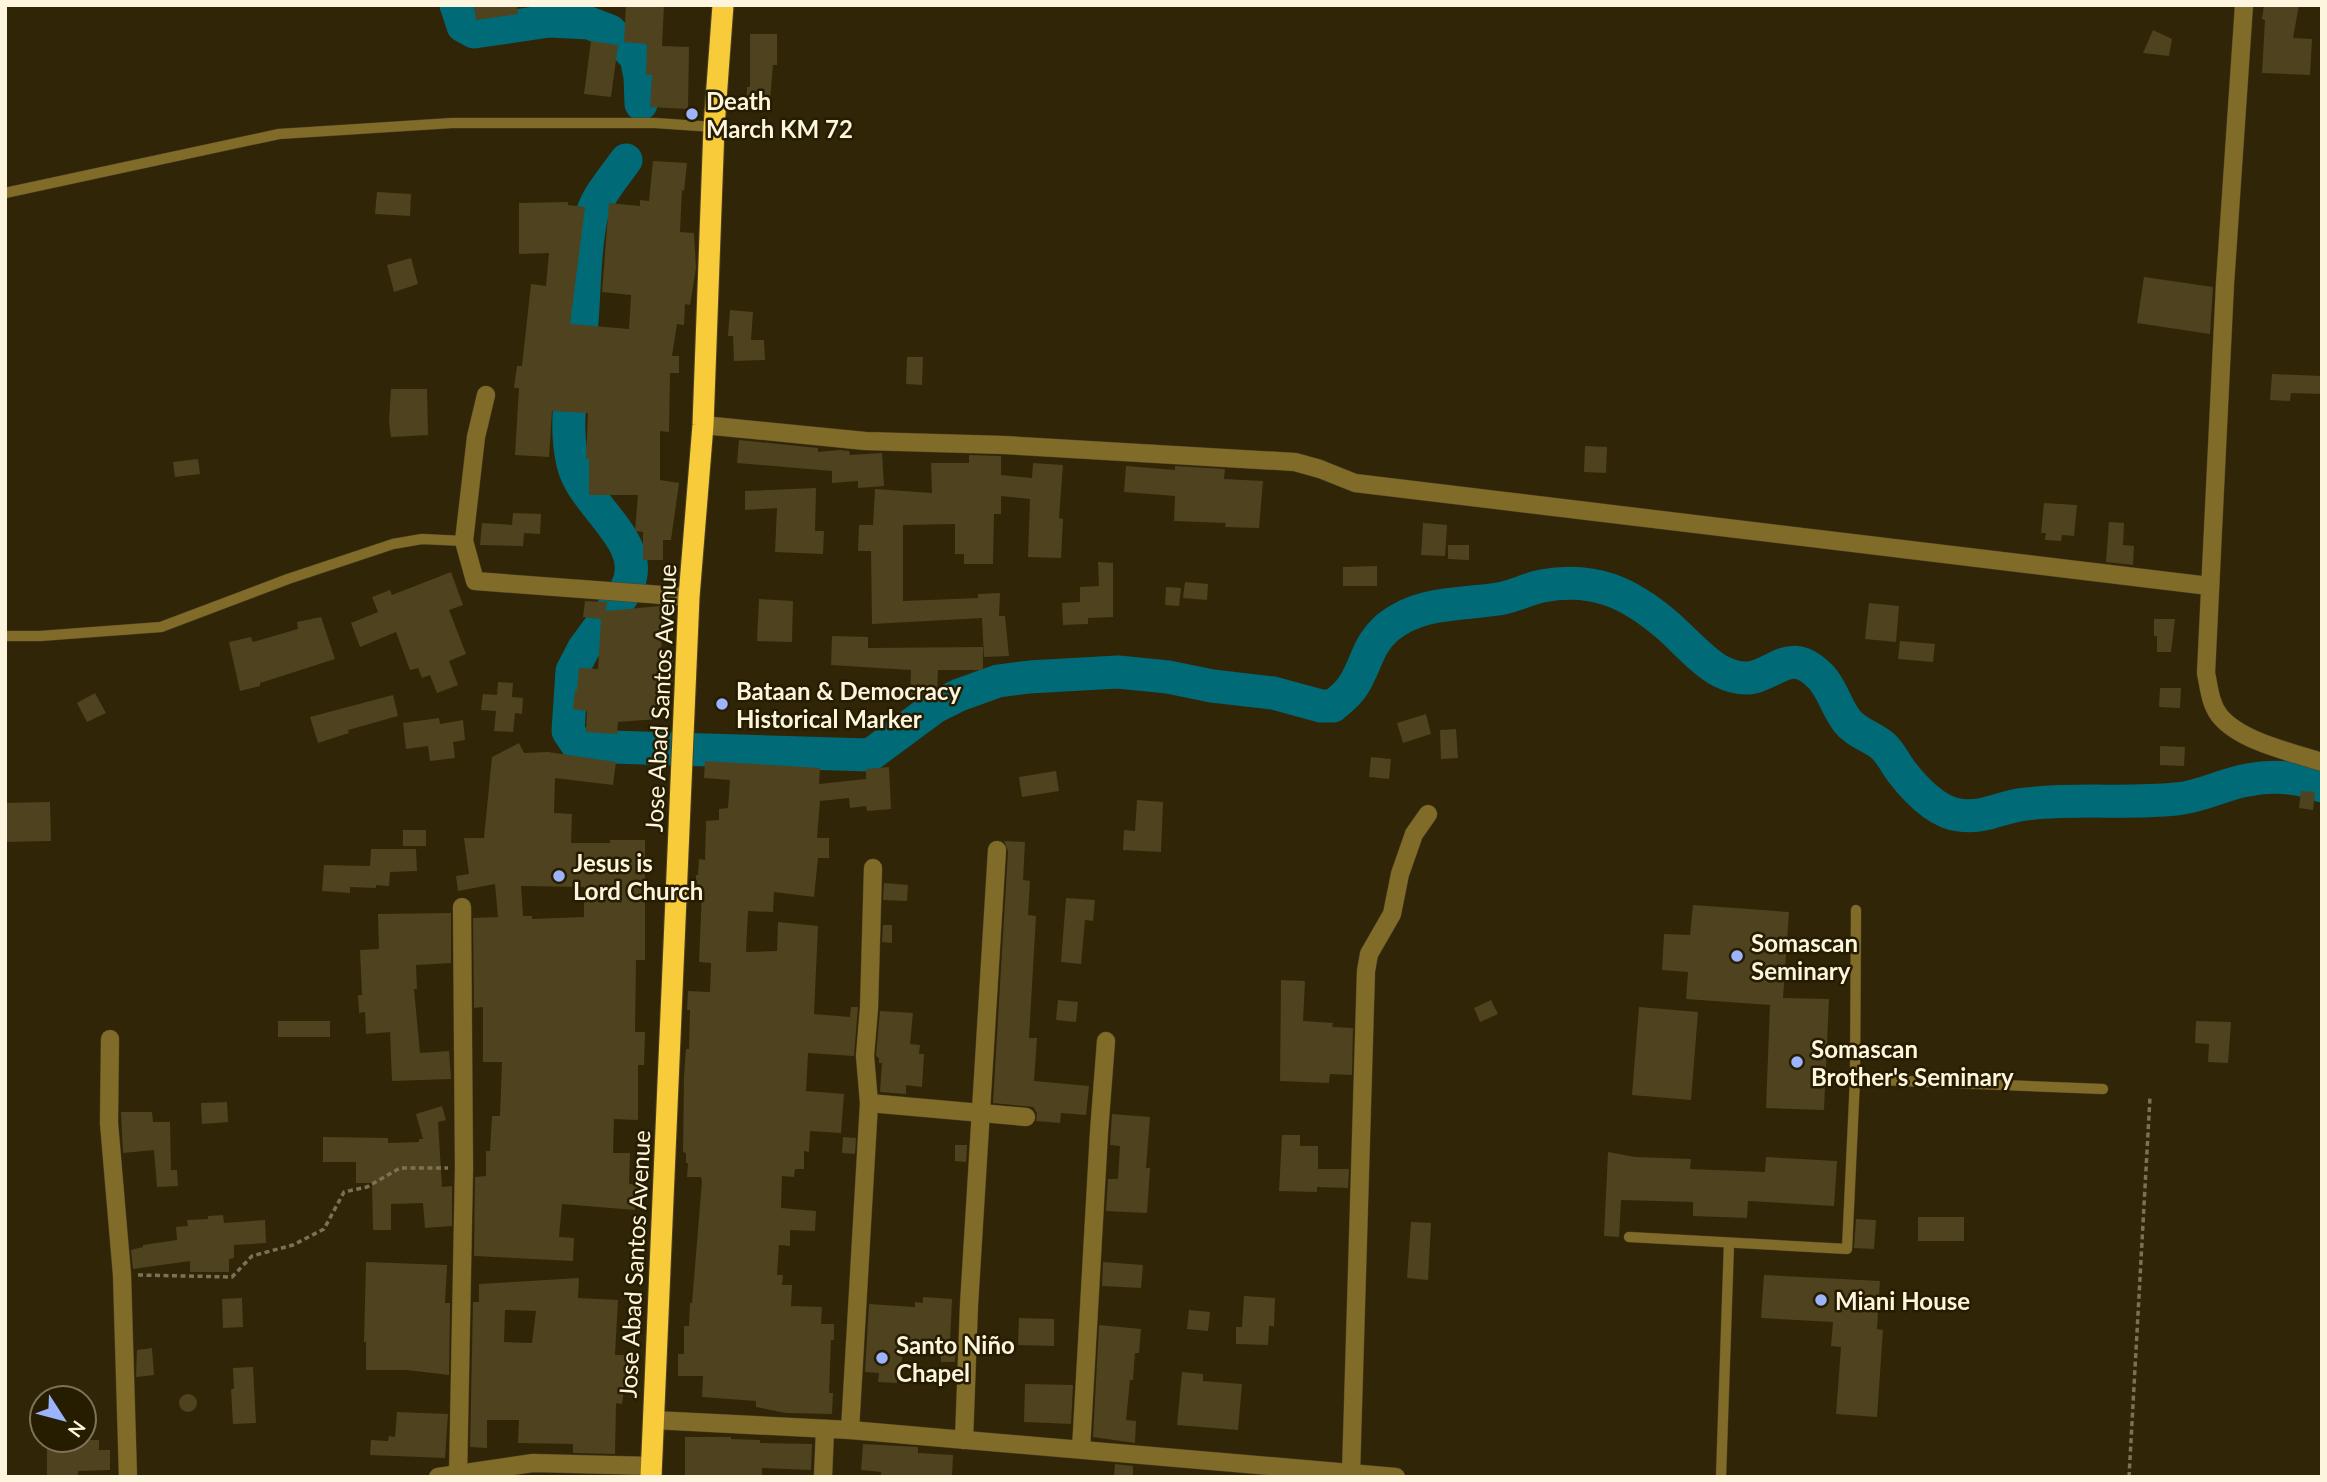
<svg xmlns="http://www.w3.org/2000/svg" width="2327" height="1482" viewBox="0 0 2327 1482" font-family="Lato,sans-serif">
  <rect width="100%" height="100%" fill="#302507"/>
  <g fill="none" stroke-linecap="round" stroke-linejoin="round">
    <g stroke="#006a77" stroke-width="33">
      <path d="M456,5L463,26L474,32L549,21L589,23L610,31L636,57L640,77L641,104"/>
      <path d="M626,160C615,176 597,196 592,214C584,248 585,286 582,321C578,371 561,412 573,464C583,507 651,543 626,589"/>
      <path d="M623,595L584,648L572,671L568,731L578,746L870,755L935,707L959,695L998,681L1029,677L1118,672L1168,677L1212,686L1273,693L1321,706H1333C1340,700 1348,694 1353,686C1367,664 1367,645 1388,627C1421,601 1459,605 1498,599C1513,597 1527,589 1542,586C1594,576 1630,593 1668,626C1683,639 1703,662 1720,671C1730,676 1743,680 1754,677C1781,669 1793,648 1821,677C1833,690 1836,707 1847,721C1856,733 1873,737 1884,747C1891,754 1895,763 1901,771C1914,788 1936,812 1959,815C1985,819 2002,806 2026,804C2077,798 2127,804 2176,799C2202,797 2223,784 2248,780C2273,775 2298,777 2322,786"/>
    </g>
  </g>
  <g fill="#4f421e" fill-rule="evenodd">
    <path d="M474,5H517L518,14L476,20Z"/>
    <path d="M626,5H664L662,46L689,47L688,109L650,107L652,75H646L647,44L624,42Z"/>
    <path d="M2264,5H2299L2293,38L2312,39L2310,75L2262,73L2265,20L2262,19Z"/>
    <path d="M2153,30L2172,39L2169,56L2143,53Z"/>
    <path d="M750,34H777V65H773L769,111L746,109L747,87H750Z"/>
    <path d="M591,41L618,45L611,97L584,94Z"/>
    <path d="M653,161L687,163L684,191L682,190L680,232L694,233L696,268L690,305L685,304L684,325L677,324L672,356H679V373H670L669,432L660,431V480L679,483L671,540H663V560H643V532L635,531L638,495H589V459H586L588,413L552,411L549,457L515,455L519,388H514L517,366H522L531,284L546,286L549,253L519,254V203L568,202V205L585,207L570,324L629,329L631,295L602,292L609,203L640,206V200L649,201Z"/>
    <path d="M377,192L411,194L410,216L375,214Z"/>
    <path d="M411,258L418,284L394,292L387,265Z"/>
    <path d="M2144,277L2213,287L2210,334L2137,323Z"/>
    <path d="M730,310L753,312L751,340H764L765,360L734,361L733,336H728Z"/>
    <path d="M907,357H923L922,385L906,384Z"/>
    <path d="M2272,374L2322,376V394L2291,393L2290,401L2270,400Z"/>
    <path d="M391,389H427L428,435L391,437L389,422Z"/>
    <path d="M739,440L818,448V452L840,450L849,451L850,455L882,453L884,486L858,488V481L832,483V471L737,463Z"/>
    <path d="M1585,446L1607,447L1606,473L1584,472Z"/>
    <path d="M969,455L1001,456V475L1032,478L1033,463L1063,465L1059,518L1063,519L1061,558L1028,557L1030,499L1001,496V514H994L993,564H964V554H955V524L903,525V601L978,598V594L1000,593L999,616H1005L1009,656L984,657L982,618L872,624L871,551H858L859,525H873L875,489L932,493L931,463H969Z"/>
    <path d="M198,459L200,474L175,477L173,462Z"/>
    <path d="M1126,466L1175,470V466L1225,469L1224,479L1263,481L1259,528L1225,527L1226,523L1174,521L1175,496L1124,492Z"/>
    <path d="M816,488L815,531H824L823,554L775,552L777,508L745,510V491Z"/>
    <path d="M2044,503L2077,505L2074,536L2062,535L2061,541L2045,540L2046,533H2041Z"/>
    <path d="M513,513L541,514L540,534L524,533L523,546L480,545L482,523L512,525Z"/>
    <path d="M2109,522L2124,523L2123,545L2134,546L2133,565L2106,562Z"/>
    <path d="M1423,523L1447,525L1445,556L1421,555Z"/>
    <path d="M1448,545H1469V560L1448,559Z"/>
    <path d="M1098,562L1113,563V617L1088,618V624L1063,625L1062,603L1080,602V587L1099,586Z"/>
    <path d="M1377,566V586H1343V567Z"/>
    <path d="M451,572L463,605L449,610L466,654L449,661L458,685L437,693L430,675L422,678L418,668L410,670L396,632L360,647L351,623L378,612L372,597L390,590L392,595Z"/>
    <path d="M1185,582L1208,584L1207,600L1183,598Z"/>
    <path d="M1166,587L1181,588L1179,606L1165,605Z"/>
    <path d="M759,599L793,601L792,642L757,641Z"/>
    <path d="M585,601L607,602L606,611L660,606L662,660H673V674L672,686H656L658,719L618,722L617,734L586,732L587,711L573,709L575,690H577L579,668L598,669L601,619L583,617Z"/>
    <path d="M1869,603L1899,606L1896,642L1865,639Z"/>
    <path d="M321,617L335,659L260,683V686L240,691L229,642L251,637L253,642L298,629L297,622Z"/>
    <path d="M2154,619H2175L2171,652H2157V636H2154Z"/>
    <path d="M832,636L868,637V648L983,647V670H938L937,695H910L911,670L831,665Z"/>
    <path d="M1900,641L1935,644L1933,662L1898,659Z"/>
    <path d="M498,682L513,683L512,697L523,698L522,714L515,713L513,732L494,731L496,711L481,710L483,694L497,695Z"/>
    <path d="M2160,688H2181L2180,708L2159,707Z"/>
    <path d="M95,693L106,713L87,722L77,703Z"/>
    <path d="M393,695L398,716L348,730L349,733L318,743L310,717Z"/>
    <path d="M1426,714L1431,734L1403,743L1397,723Z"/>
    <path d="M439,718L440,724L463,720L465,740L453,742L455,758L430,761L428,746L406,749L403,723Z"/>
    <path d="M1456,729L1458,758L1441,759L1440,730Z"/>
    <path d="M519,743L524,753L548,752L616,762L613,785L555,778L554,813L572,814L571,843H610V840H645V960H636L635,1032H645L644,1065H638V1120L614,1119L613,1153H630L629,1184L638,1185L635,1210L562,1204L559,1237L574,1238L573,1261L474,1256L475,1177L486,1176V1151H490L492,1116H500L502,1062H483V1007L474,1008L473,918L498,917L495,884L458,891L456,876L469,874L464,838H484L492,757ZM521,886L584,887V917L532,919V916H523Z"/>
    <path d="M2160,746L2185,747L2184,766L2160,765Z"/>
    <path d="M1371,757L1391,759L1389,779L1369,777Z"/>
    <path d="M705,761L820,768L819,784L866,779V769L889,767L891,809L867,811L866,806L850,808L849,798L820,801L817,838H829V858H818L814,897L774,892L773,912L748,911L746,952L777,951L778,922L818,926L814,1014L850,1017L851,1007H858L854,1056L808,1053L806,1091L844,1094L841,1133L810,1131L809,1152L804,1151V1169H795L794,1177L782,1176L781,1208L816,1211L815,1231L790,1230V1246L779,1245L777,1275H783L782,1285H792L791,1306L822,1307L821,1324H834V1340H831L829,1393H833L832,1414L786,1413L756,1407V1401L702,1397L703,1376H678V1354H684V1326H689L690,1303H692L702,1181L701,1177H687L688,1163H686V1153L683,1152L684,1076L686,1049H689L690,1010H687L688,991L710,992L711,963L699,962L702,891H695L696,875H698L699,859L705,860L706,821L719,820V809L728,808L730,780L704,778Z"/>
    <path d="M1056,771L1059,791L1022,797L1019,777Z"/>
    <path d="M2301,791L2315,792L2313,810L2299,808Z"/>
    <path d="M1137,800L1163,802L1161,852L1123,850L1124,830L1135,831Z"/>
    <path d="M50,802L51,841L5,842V803Z"/>
    <rect x="403" y="830" width="23" height="16"/>
    <path d="M1004,841L1025,842L1023,880L1030,881L1028,915L1036,916L1029,1038H1037L1034,1081L1089,1086L1086,1115L1061,1113L1060,1123L1036,1121L1037,1113L1033,1107L993,1103L1008,851Z"/>
    <path d="M371,849H416L417,871L390,872L389,886L376,885V888L350,887V893L322,891L324,865L370,866Z"/>
    <path d="M884,883L908,885L907,901L883,900Z"/>
    <path d="M1066,898L1095,900L1093,921L1085,920L1081,964L1061,962Z"/>
    <path d="M1693,905L1789,912L1783,998L1829,999L1824,1110L1766,1108L1770,1005L1686,999L1688,972L1662,970L1664,934L1690,935Z"/>
    <path d="M451,913V963L416,965L417,989H414L420,1053L449,1051L451,1079L392,1081L390,1032L366,1034L365,1012L359,1013L358,995H362L360,950L379,949L378,914Z"/>
    <path d="M883,925H892V943L882,942Z"/>
    <path d="M1281,980L1305,981L1303,1021L1333,1023L1332,1027L1353,1028L1352,1075L1330,1074L1329,1083L1280,1081Z"/>
    <path d="M1058,1000L1078,1002L1076,1022L1056,1020Z"/>
    <path d="M1491,1000L1498,1014L1480,1022L1474,1008Z"/>
    <path d="M1639,1007L1698,1012L1691,1100L1632,1095Z"/>
    <path d="M880,1011L913,1013L910,1044L920,1045L919,1054H924L922,1087L906,1085V1094L880,1092L882,1063H879V1058L876,1056Z"/>
    <rect x="278" y="1021" width="52" height="16"/>
    <path d="M2196,1021L2231,1022L2228,1063L2208,1062L2209,1044L2195,1043Z"/>
    <path d="M227,1102L228,1122L202,1124L201,1103Z"/>
    <path d="M442,1106L446,1120L438,1122L442,1187L452,1186V1226L425,1228L423,1203L391,1204V1230H373L372,1183H356V1162H323V1137L388,1138V1143L419,1142V1139H423L416,1114Z"/>
    <path d="M121,1112H152L153,1122H170L171,1170H177L178,1186L157,1187L154,1150L123,1153Z"/>
    <path d="M1112,1114L1150,1117L1146,1168H1150L1147,1213L1106,1211L1108,1179H1118L1120,1146L1110,1145Z"/>
    <path d="M1282,1135H1300V1146H1318V1169H1349L1348,1188L1317,1187V1192L1279,1191Z"/>
    <path d="M843,1137L856,1138L855,1154L842,1153Z"/>
    <path d="M955,1145H967L966,1162L955,1161Z"/>
    <path d="M1608,1152L1635,1157L1691,1159L1690,1169L1765,1172L1766,1157L1837,1161L1834,1206L1748,1201L1747,1218L1693,1216V1202L1621,1200L1619,1237L1604,1236Z"/>
    <path d="M223,1215L224,1223L265,1220L266,1243L234,1245V1258L229,1259V1272H190V1261L133,1269L131,1250L143,1247V1245L177,1240L176,1227L188,1226L187,1220L208,1219V1216Z"/>
    <rect x="1918" y="1217" width="46" height="24"/>
    <path d="M1856,1219L1876,1220L1874,1249L1854,1248Z"/>
    <path d="M1411,1222L1431,1223L1428,1280L1407,1278Z"/>
    <path d="M366,1262L447,1265L445,1303H450L449,1375L407,1370H366V1342H364Z"/>
    <path d="M1103,1262L1143,1265L1141,1288L1102,1286Z"/>
    <path d="M1764,1275L1880,1281L1877,1329L1883,1330L1877,1417L1836,1414L1841,1347L1831,1346L1833,1322L1761,1318Z"/>
    <path d="M579,1278L578,1298L618,1300L615,1355H628L622,1404L616,1403L615,1454L573,1453V1444L518,1443L519,1420H487V1448L470,1447L473,1302H479V1284ZM505,1310L536,1311L532,1343L504,1342Z"/>
    <path d="M1244,1296L1275,1298L1274,1326H1269L1268,1345L1236,1344V1327H1242Z"/>
    <path d="M923,1297L952,1299L950,1343L903,1340L901,1374H897V1383L878,1382L879,1373L865,1372L869,1304L915,1307V1302L923,1303Z"/>
    <path d="M242,1298L243,1327L223,1328L222,1299Z"/>
    <path d="M1189,1310L1210,1312L1208,1331L1187,1329Z"/>
    <path d="M1019,1318L1054,1319V1346L1018,1345Z"/>
    <path d="M1099,1325L1141,1329L1139,1353H1135L1133,1380H1130L1126,1420L1136,1421L1135,1443L1093,1437Z"/>
    <path d="M941,1347H956L955,1362H941Z"/>
    <path d="M152,1348L154,1375L136,1377L137,1350Z"/>
    <path d="M253,1367L256,1423L233,1424L231,1389H234L233,1368Z"/>
    <path d="M1182,1372L1203,1374V1381L1242,1384L1238,1430L1177,1425Z"/>
    <path d="M1025,1384L1073,1385L1071,1424L1024,1422Z"/>
    <circle cx="188" cy="1403" r="9"/>
    <path d="M397,1412L448,1414L445,1458L370,1455L371,1440L388,1441L389,1436L395,1437Z"/>
    <path d="M685,1437H731V1439L760,1440V1443L812,1444L811,1470L762,1468V1477H685Z"/>
    <path d="M47,1440H99V1450H110V1470L78,1471V1477H47Z"/>
    <path d="M863,1444L918,1447V1453L953,1455L952,1477H881V1472L861,1470Z"/>
    <path d="M1115,1464L1133,1466V1477H1114Z"/>
  </g>
  <g fill="none" stroke-linecap="round" stroke-linejoin="round">
    <g stroke="#4d4225" stroke-width="11">
      <g id="lane">
        <path d="M5,193L279,134L452,123H655L714,127"/>
        <path d="M5,636H40L161,627L288,579L393,544L422,539L464,541"/>
        <path d="M1855,1079L2103,1089"/>
        <path d="M1629,1237L1847,1249L1855,1079L1856,910"/>
        <path d="M1721,1477L1729,1243"/>
      </g>
    </g>
    <g stroke="#4d4225" stroke-width="19">
      <g id="street">
        <path d="M2244,5L2225,284L2206,673C2209,687 2210,703 2219,715C2239,741 2291,752 2322,762"/>
        <path d="M486,395L476,437L464,541L475,581L689,597"/>
        <path d="M703,425L865,441L1004,445L1295,462L1320,469L1355,483L2209,586"/>
        <path d="M110,1039L109,1123L122,1275L128,1477"/>
        <path d="M869,1103L1026,1117"/>
        <path d="M653,1420L850,1430L1396,1477"/>
        <path d="M850,1430L869,1103L865,1056L869,1008L873,868"/>
        <path d="M964,1440L969,1305L997,850"/>
        <path d="M1081,1449L1099,1132L1106,1041"/>
        <path d="M1351,1473L1366,971L1369,954L1392,914L1400,874L1414,834L1428,814"/>
        <path d="M438,1477L533,1463L652,1466"/>
        <path d="M458,1477L464,1168L462,907"/>
        <path d="M823,1477L825,1430"/>
      </g>
    </g>
    <g stroke="#4d4225" stroke-width="23">
      <path id="highway" d="M651,1477L689,597L703,425L714,127L723,5"/>
    </g>
    <g stroke="#7b7155" stroke-width="3.5" stroke-dasharray="5 3.5" stroke-linecap="butt">
      <path d="M138,1275L232,1277L252,1256L293,1245L324,1229L344,1192L367,1187L400,1168H448"/>
      <path d="M2129,1477L2150,1097"/>
    </g>
    <use href="#lane" stroke="#816b28" stroke-width="10"/>
    <use href="#street" stroke="#816b28" stroke-width="18"/>
    <use href="#highway" stroke="#f8cb3b" stroke-width="21"/>
  </g>
  <g fill="#9cb4fd" stroke="#261c00" stroke-width="2.5">
    <circle cx="692" cy="114" r="7"/>
    <circle cx="722" cy="704" r="7"/>
    <circle cx="559" cy="876" r="7"/>
    <circle cx="1737" cy="956" r="7"/>
    <circle cx="1797" cy="1062" r="7"/>
    <circle cx="1821" cy="1300" r="7"/>
    <circle cx="882" cy="1358" r="7"/>
  </g>
  <g text-anchor="middle" dominant-baseline="central" stroke-width="5" stroke-linejoin="round" paint-order="stroke">
    <g font-size="24" font-weight="bold" fill="#fdf5de" stroke="#261c00" text-anchor="start">
      <text x="706" y="100">Death<tspan x="706" dy="28">March KM 72</tspan></text>
      <text x="736" y="690">Bataan &amp; Democracy<tspan x="736" dy="28">Historical Marker</tspan></text>
      <text x="573" y="862">Jesus is<tspan x="573" dy="28">Lord Church</tspan></text>
      <text x="1751" y="942">Somascan<tspan x="1751" dy="28">Seminary</tspan></text>
      <text x="1811" y="1048">Somascan<tspan x="1811" dy="28">Brother's Seminary</tspan></text>
      <text x="1835" y="1300">Miani House</text>
      <text x="896" y="1344">Santo Niño<tspan x="896" dy="28">Chapel</tspan></text>
    </g>
    <g font-size="24" fill="#fdf5de" stroke="#261c00">
      <text transform="translate(660 698) rotate(-87)">Jose Abad Santos Avenue</text>
      <text transform="translate(634 1264) rotate(-87)">Jose Abad Santos Avenue</text>
    </g>
  </g>
  <rect width="2327" height="1482" fill="none" stroke="#fdf5de" stroke-width="14"/>
  <g transform="translate(63 1419) rotate(126)"><circle r="33" fill="#261c00" stroke="#7c7359" stroke-width="2"/>
  <path d="M0-5L12 26L0 18L-12 26Z" fill="#9cb4fd"/>
  <text y="-10" font-size="19" font-weight="bold" text-anchor="middle" fill="#fdf5de">N</text>
  </g>
</svg>
